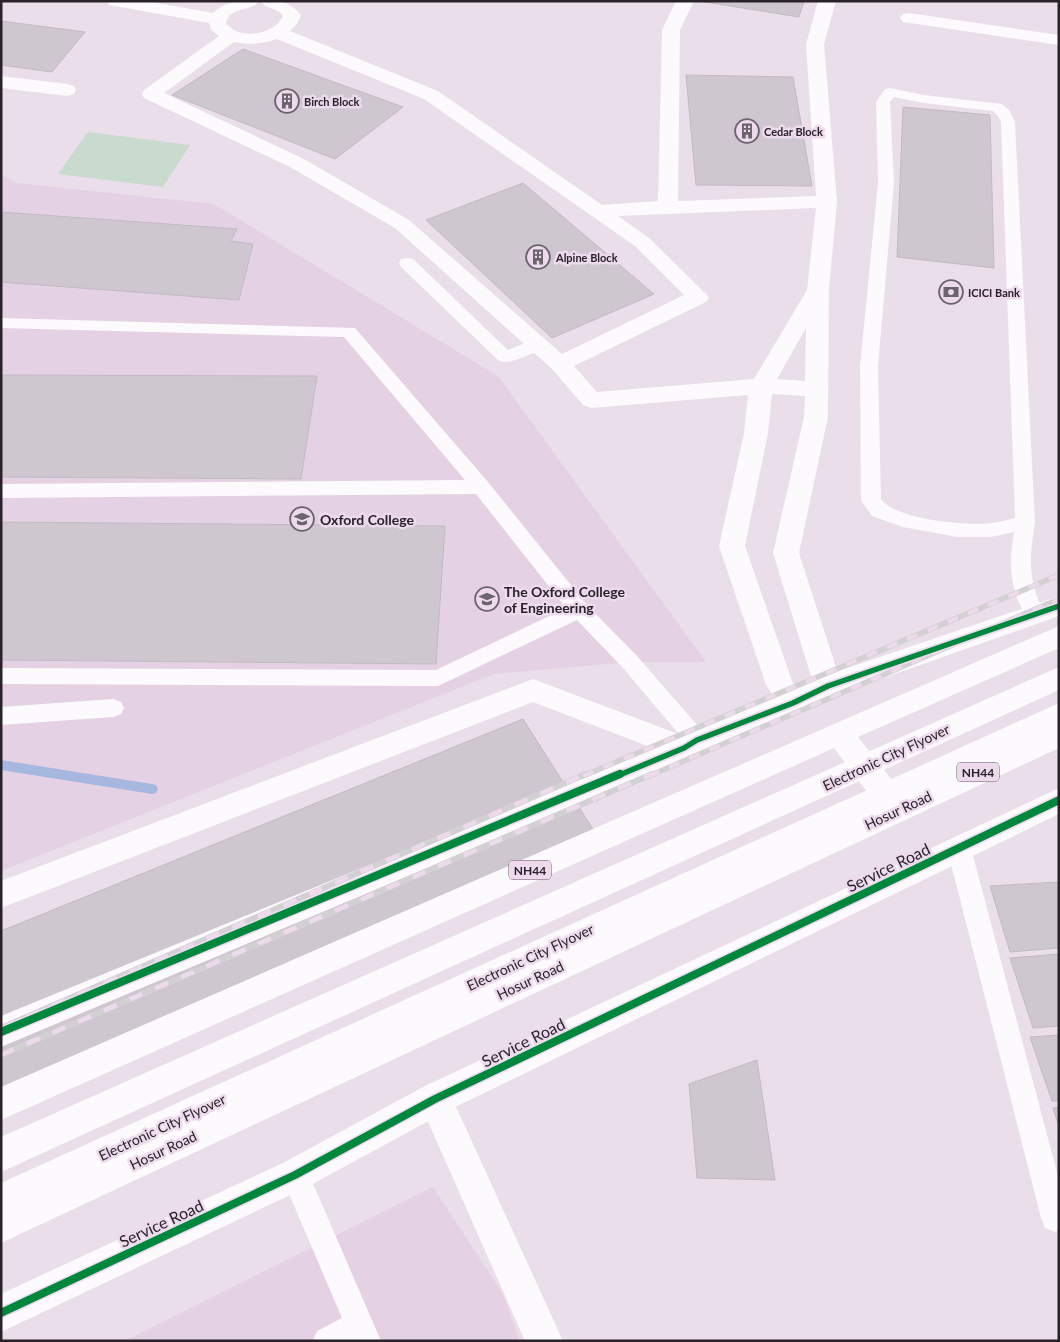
<svg xmlns="http://www.w3.org/2000/svg" width="1060" height="1342" viewBox="0 0 1060 1342" font-family="Lato,sans-serif">
  <rect width="100%" height="100%" fill="#e9dee9"/>
  <g fill="#e4d2e4">
    <path d="M1,175L17,183L214,204L498,376L706,662H630L494,674L1,871Z"/>
    <path d="M433,1187L503,1294L520,1341H125Z"/>
  </g>
  <path fill="#c9dace" d="M88,132L190,145L163,187L58,174Z"/>
  <g fill="none" stroke-linecap="round" stroke-linejoin="round">
    <path fill="#a6b7e0" fill-rule="evenodd" d="M1,760L152,784L156,785L158,789L156,793L152,794L1,770Z"/>
  </g>
  <g fill="#cfc7cf" stroke="#c2bac2">
    <path d="M699,1H804L799,17Z"/>
    <path d="M1,21L85,32L52,72L1,65Z"/>
    <path d="M243,49L403,107L335,159L172,95Z"/>
    <path d="M686,75L793,77L812,186L696,185Z"/>
    <path d="M903,107L990,115L994,268L897,257Z"/>
    <path d="M523,183L654,294L552,338L426,220Z"/>
    <path d="M1,212L237,229L231,241L253,244L239,300L1,282Z"/>
    <path d="M1,375L317,376L301,479L1,477Z"/>
    <path d="M1,522L445,526L436,664L1,660Z"/>
    <path d="M523,719L596,834L1,1096V931Z"/>
    <path d="M1059,882V948L1010,952L990,886Z"/>
    <path d="M1059,954V1026L1033,1028L1010,958Z"/>
    <path d="M1059,1035V1101H1052L1030,1037Z"/>
    <path d="M757,1060L775,1180L697,1178L689,1084Z"/>
    <path d="M1059,1107V1127L1053,1108Z"/>
  </g>
  <g fill="none" stroke-linecap="round" stroke-linejoin="round">
    <g fill="#fcfafc" fill-rule="evenodd">
      <path d="M890,88L924,95L1002,104L1010,111L1015,122L1035,523C1029,562 1028,577 1044,614L1041,619L1034,622L1027,619C1010,589 1008,566 1014,532L991,537H957L903,527L872,516L861,500L860,366L878,183L876,102L885,89ZM894,97L924,103L993,111L998,116L1001,122L1015,518C1007,520 1000,522 992,523C967,526 896,520 881,499L878,366L894,183L890,102Z"/>
      <path d="M407,258L413,259L508,350L538,338L544,340L547,344L544,348C531,353 513,365 499,361L401,267L399,263L401,259Z"/>
      <path d="M1,318L355,328L488,482L587,605L637,656L705,734L708,740L705,746L697,749L689,746L623,668L577,620L438,686L1,684V668L436,670L566,608L476,494L1,498V484L465,480L344,337L1,328Z"/>
      <path d="M113,699L121,702L124,708L121,714L113,717L1,725V707Z"/>
      <path d="M959,838L967,841L971,848L1059,1180V1230L1055,1232L1045,1228L1041,1218L947,848L951,841Z"/>
      <path d="M295,1162L305,1165L381,1341H313L317,1331L342,1318L281,1175L285,1165Z"/>
    </g>
    <g fill="#fcfafc" fill-rule="evenodd">
      <path d="M107,1H146L213,13C225,0 242,1 259,1C251,13 229,5 226,24C229,26 233,30 236,31C251,38 277,31 283,16C277,7 265,9 260,1C280,1 288,0 301,15L297,24L290,31L438,91L602,205L658,201L662,30L676,1H694L680,30L678,201L816,196L806,44L818,1H836L824,44L837,202L829,289L828,417L799,553L842,686L838,694L828,697L818,694L814,686L773,553L804,417L805,396L772,394L768,433L745,546L792,681L807,703L803,711L793,714L783,711L766,685L719,546L744,433L748,395L591,408L583,405L552,369L395,228L290,167L144,98L142,94L144,90L219,36L211,30L209,23L115,6L109,5ZM277,39L424,99L635,246L684,295L562,354L409,220L304,159L164,93L234,42C249,45 263,44 277,39ZM816,208L807,290L754,379L597,392L574,366L706,302L709,297L649,238L618,216ZM806,328L805,381L777,379Z"/>
      <path d="M909,13L1059,35V45L903,22L900,18L903,14Z"/>
      <path d="M1,76L67,84L74,86L76,90L74,94L67,96L1,88Z"/>
      <path d="M533,679L694,740L698,748L694,756L684,760L533,702L1,908V881Z"/>
      <path d="M435,1083L447,1087L563,1341H525L418,1099L423,1087Z"/>
    </g>
    <g fill="#fcfafc" fill-rule="evenodd">
      <path d="M1059,596V616L838,694L803,711L707,748L694,756L1,1047V1016L674,740L687,732L783,695L818,678Z"/>
      <path d="M1059,788V814L447,1111L307,1187L1,1332V1294L283,1163L423,1087Z"/>
    </g>
    <path fill="#fcfafc" fill-rule="evenodd" d="M1059,626V648L858,737L903,794L1059,724V748L1,1243V1206L877,805L834,748L1,1120V1087Z"/>
    <g fill="#fcfafc" fill-rule="evenodd">
      <path d="M1059,667V690L1,1172V1137Z"/>
      <path d="M1059,703V727L1,1219V1183Z"/>
    </g>
    <g stroke="#d3d0d3" stroke-width="5.5">
      <g id="rail-far1">
        <path d="M583,776L1059,575"/>
        <path d="M649,776L1059,599"/>
      </g>
    </g>
    <g stroke="#d3d0d3" stroke-width="6">
      <g id="rail">
        <path d="M1,1028L586,774"/>
        <path d="M1,1055L652,774"/>
      </g>
    </g>
    <use href="#rail-far1" stroke="#eddaed" stroke-width="4" stroke-dasharray="11" stroke-linecap="butt"/>
    <use href="#rail" stroke="#eddaed" stroke-width="4.5" stroke-dasharray="14" stroke-linecap="butt"/>
    <g stroke="#eddaed" stroke-width="9">
      <path id="cycleway-far1" d="M617,776L684,748L697,740L793,703L828,686L1059,606"/>
    </g>
    <g stroke="#eddaed" stroke-width="11">
      <g id="cycleway">
        <path d="M1,1032L620,774"/>
        <path d="M1,1313L295,1175L435,1099L1059,800"/>
      </g>
    </g>
    <use href="#cycleway-far1" stroke="#00873e" stroke-width="5.5"/>
    <use href="#cycleway" stroke="#00873e" stroke-width="8"/>
  </g>
  <defs>
    <g id="building-ring" transform="scale(1.25)"><circle r="9.5" fill="#eddaed" stroke="#6c646c" stroke-width="1.5"/><path d="M-4-6H4V6H1V3H-1V6H-4ZM-2.5-4.3h1.7v1.8h-1.7ZM.8-4.3h1.7v1.8H.8ZM-2.5-1h1.7V.8h-1.7ZM.8-1h1.7V.8H.8Z" fill="#6c646c"/></g>
    <g id="bank-ring" transform="scale(1.25)"><circle r="9.5" fill="#eddaed" stroke="#6c646c" stroke-width="1.5"/><path d="M-6-4H6V4H-6ZM0-2.3a2.3 2.3 0 1 0 0 4.6a2.3 2.3 0 1 0 0-4.6Z" fill="#6c646c"/></g>
    <g id="university-ring" transform="scale(1.25)"><circle r="9.5" fill="#eddaed" stroke="#6c646c" stroke-width="1.5"/><path d="M0-5L7-2L0 1L-7-2ZM-4 1L0 2.5L4 1V4Q0 6-4 4Z" fill="#6c646c"/></g>
  </defs>
  <g fill-rule="evenodd">
    <use href="#building-ring" x="287" y="101"/>
    <use href="#building-ring" x="747" y="131"/>
    <use href="#building-ring" x="538" y="257"/>
    <use href="#bank-ring" x="951" y="292"/>
    <use href="#university-ring" x="302" y="519"/>
    <use href="#university-ring" x="487" y="599"/>
  </g>
  <g text-anchor="middle" dominant-baseline="central" stroke-width="5" stroke-linejoin="round" paint-order="stroke">
    <g font-size="11" font-weight="bold" fill="#292229" stroke="#eddaed" text-anchor="start">
      <text x="304" y="101">Birch Block</text>
      <text x="764" y="131">Cedar Block</text>
      <text x="556" y="257">Alpine Block</text>
      <text x="968" y="292">ICICI Bank</text>
    </g>
    <g fill="#eddaed" stroke="#645964" stroke-width="1">
      <rect x="957" y="762.5" width="42" height="19" rx="4"/>
      <rect x="509" y="860.5" width="42" height="19" rx="4"/>
    </g>
    <g font-size="12" font-weight="bold" fill="#292229">
      <text x="978" y="772">NH44</text>
      <text x="530" y="870">NH44</text>
    </g>
    <g font-size="14" font-weight="bold" fill="#292229" stroke="#eddaed" text-anchor="start">
      <text x="320" y="519">Oxford College</text>
      <text x="504" y="591">The Oxford College<tspan x="504" dy="16">of Engineering</tspan></text>
    </g>
    <g font-size="14" fill="#292229" stroke="#eddaed">
      <text transform="translate(886 757) rotate(-25)">Electronic City Flyover</text>
      <text transform="translate(898 810) rotate(-25)">Hosur Road</text>
      <text transform="translate(530 957) rotate(-25)">Electronic City Flyover</text>
      <text transform="translate(530 980) rotate(-25)">Hosur Road</text>
      <text transform="translate(162 1127) rotate(-25)">Electronic City Flyover</text>
      <text transform="translate(163 1150) rotate(-25)">Hosur Road</text>
    </g>
    <g font-size="16" fill="#292229" stroke="#eddaed">
      <text transform="translate(888 867) rotate(-26)">Service Road</text>
      <text transform="translate(523 1042) rotate(-26)">Service Road</text>
      <text transform="translate(161 1223) rotate(-25)">Service Road</text>
    </g>
  </g>
  <rect width="1060" height="1342" fill="none" stroke="#292229" stroke-width="5"/>
</svg>
